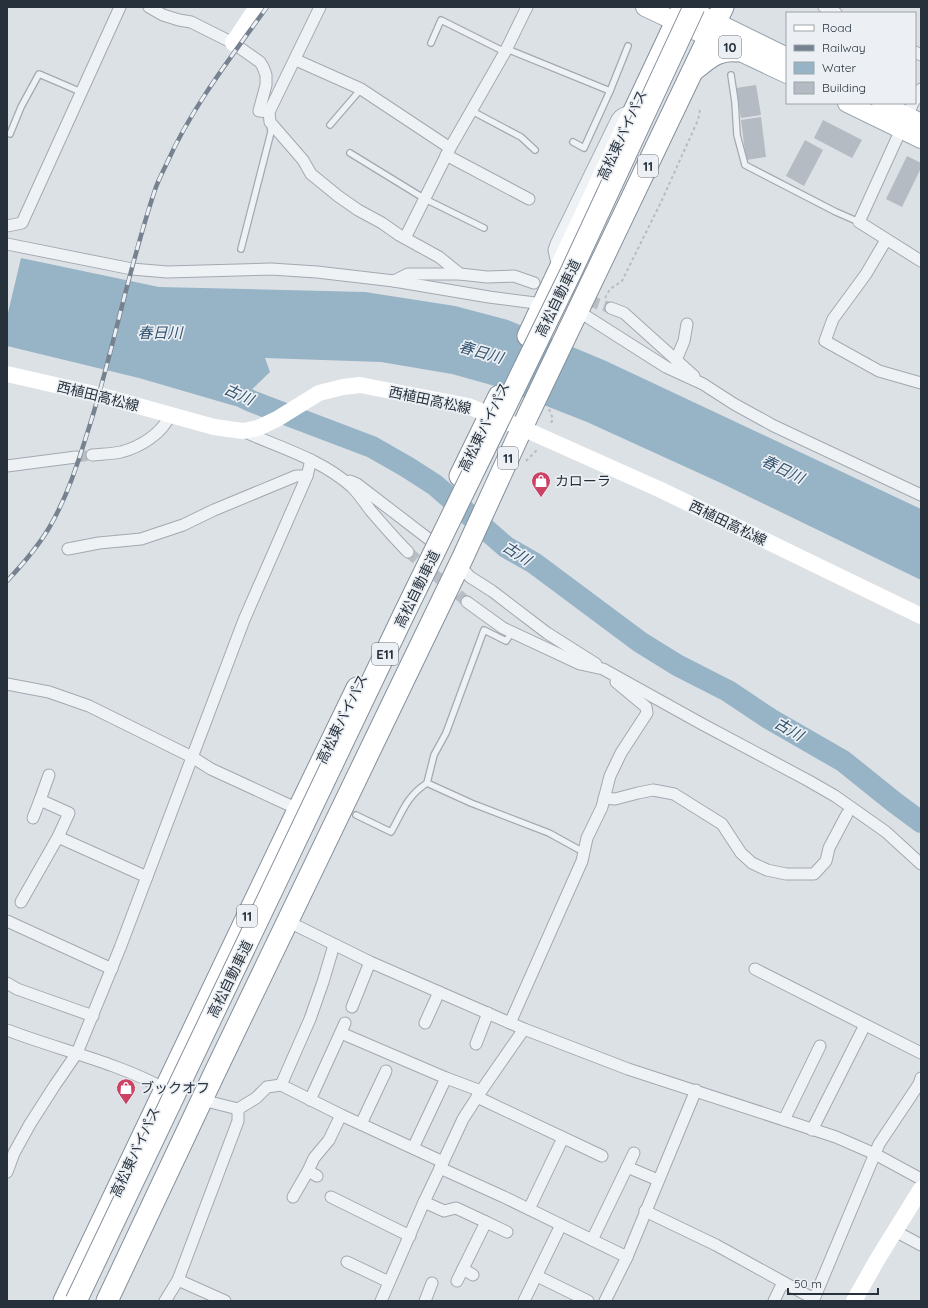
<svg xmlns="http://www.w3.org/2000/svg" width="928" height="1308" viewBox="0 0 928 1308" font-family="Quicksand,'Noto Sans JP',sans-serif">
  <rect width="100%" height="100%" fill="#dce1e6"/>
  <path fill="#97b3c6" d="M21,258L159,287L365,292L455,306L508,320L606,361L921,509V580L723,484L587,422L495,386L452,374L381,362L265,358L270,372L235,406L139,378L7,346V317Z"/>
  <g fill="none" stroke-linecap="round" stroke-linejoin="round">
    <path stroke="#97b3c6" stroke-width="22" d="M216,384L251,401L372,447L407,467L435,485L506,547L534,563L640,642L677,665L728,691L770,719L843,761L894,802L921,822"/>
  </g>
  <g fill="#b4bbc3">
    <path d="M756,85L761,115L741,118L736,88Z"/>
    <path d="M761,117L766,157L746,160L741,120Z"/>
    <path d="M823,120L862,140L852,158L814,138Z"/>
    <path d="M805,140L823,150L804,186L786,176Z"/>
    <path d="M907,156L921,163V168L902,207L886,199Z"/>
  </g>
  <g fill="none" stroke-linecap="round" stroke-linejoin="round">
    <g stroke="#b8bec4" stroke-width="11" stroke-dasharray="11 5.5" stroke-linecap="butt">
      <path d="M557,290L611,308"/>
      <path d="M76,457L92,455"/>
      <path d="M408,552L467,602"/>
    </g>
    <g stroke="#a2a9b0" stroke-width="8">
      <g id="lane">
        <path d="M431,43L441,20L505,52"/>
        <path d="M507,49L610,91L584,148L573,142"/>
        <path d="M731,75L735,102L737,135L745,165L836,212L859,222"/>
        <path d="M610,91L628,46"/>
        <path d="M472,111L521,137L535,150"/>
        <path d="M330,125L361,89"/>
        <path d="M10,134L21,107L39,74L81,92"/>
        <path d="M350,153L425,199L484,228"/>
        <path d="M241,249L271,132L270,124"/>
        <path d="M427,783L471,803L549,833L578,849L583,850"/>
        <path d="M356,815L391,832C403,811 406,797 427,783L434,755L446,733L484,630L506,641L512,632"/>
      </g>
    </g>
    <g stroke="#a2a9b0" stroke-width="13">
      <g id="street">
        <path d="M149,7L163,15L179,20L191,22L233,43L260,62L263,67L266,75V85L259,111L269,112"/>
        <path d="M320,7L269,112L270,122L303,160L311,174L338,196L358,210L382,223L399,235L439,257L460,274"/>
        <path d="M824,7L836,13"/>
        <path d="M915,52L921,55"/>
        <path d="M296,60L361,89L450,148L405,238"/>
        <path d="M915,100L921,89"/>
        <path d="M913,103L859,222L921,261"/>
        <path d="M450,148L505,52L527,7"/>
        <path d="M446,155L529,199"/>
        <path d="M7,226L22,223L120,7"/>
        <path d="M886,240L866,274L833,319L825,341L879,371L921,383"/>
        <path d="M7,244L132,269L167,272L271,269L317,272L394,281L489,297L543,304"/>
        <path d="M558,268L554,250L556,244L617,119C621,113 626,112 633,111"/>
        <path d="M394,281L408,274H460L487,277L514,276L534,283"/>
        <path d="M611,308L624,313L694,376"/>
        <path d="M578,311L666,367L703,384L734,404L774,426L921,495"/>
        <path d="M676,360L684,341L687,324"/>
        <path d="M243,431C280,448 321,459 352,487C359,494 365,503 371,511C383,525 395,539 408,552"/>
        <path d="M92,455C101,454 111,454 121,452C140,447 162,434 170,415"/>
        <path d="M7,466L76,457"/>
        <path d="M350,481L357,484L430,540"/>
        <path d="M68,549L99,543L141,539L183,525L214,510L296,476H307"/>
        <path d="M459,565L470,577L492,591L547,633L596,664"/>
        <path d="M467,602L503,628L580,664L603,669L702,724L809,781L835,796L886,832L921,864"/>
        <path d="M7,684L49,692L89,706L192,757L211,769L289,805L299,808"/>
        <path d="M49,775L40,800L69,813L58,837"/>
        <path d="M604,798L615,799L638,793L653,790L674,794L722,824L741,853L752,863L767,870L786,874H814L826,861L829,848L847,814"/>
        <path d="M33,818L40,800"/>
        <path d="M21,902L58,837L147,877"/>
        <path d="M7,921L112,969"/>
        <path d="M287,921L370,962L524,1029L628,1069L836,1137L875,1154L921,1179"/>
        <path d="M755,969L921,1053"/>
        <path d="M7,983L17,989L93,1016"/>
        <path d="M352,1007L370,962"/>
        <path d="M425,1023L439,992"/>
        <path d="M510,1023L582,861L587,838L602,807L610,776L621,753L647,713L646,707L616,682"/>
        <path d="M7,1030C59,1050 116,1062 165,1089"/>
        <path d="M341,1033L446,1078L481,1091"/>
        <path d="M476,1044L488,1013"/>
        <path d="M281,1085L310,1019L323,982L334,945"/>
        <path d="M477,1097L602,1156"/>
        <path d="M202,1100L238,1109L256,1098L267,1087L281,1085L341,1115L443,1162L424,1202L444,1211L456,1208L486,1222L457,1281"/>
        <path d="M310,1100L345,1023"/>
        <path d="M784,1120L820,1046"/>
        <path d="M361,1124L386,1071"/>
        <path d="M812,1130L865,1025"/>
        <path d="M413,1148L446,1078"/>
        <path d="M443,1162L463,1119L481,1091L524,1029"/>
        <path d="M627,1167L658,1180"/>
        <path d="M440,1168L504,1197L627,1257"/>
        <path d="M308,1171L317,1176"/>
        <path d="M7,1172L14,1153L30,1124L55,1085L77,1053L120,948L244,620L307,476L311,460"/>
        <path d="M293,1197L308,1171L314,1158L329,1140L341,1115"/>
        <path d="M331,1197L410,1236"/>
        <path d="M529,1209L563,1138"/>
        <path d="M645,1211L716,1245L814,1299L879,1144L919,1084L921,1078"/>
        <path d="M486,1222L507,1232"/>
        <path d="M895,1231L921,1245"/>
        <path d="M592,1240L634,1153"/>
        <path d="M347,1262L389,1282"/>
        <path d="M463,1269L473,1275"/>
        <path d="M537,1276L588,1301"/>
        <path d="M178,1280L225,1301"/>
        <path d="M165,1301L178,1280L238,1121V1109"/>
        <path d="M381,1301L424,1202"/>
        <path d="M425,1301L432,1283"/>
        <path d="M524,1301L561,1225"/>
        <path d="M605,1301L627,1257L696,1090"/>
        <path d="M774,1301L783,1282"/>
      </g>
    </g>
    <g stroke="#9ca7b2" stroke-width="20">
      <g id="primary">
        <path d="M645,7L787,74"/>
        <path d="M685,7L787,57"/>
        <path d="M847,103L921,139"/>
        <path d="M881,103L921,123"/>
      </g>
    </g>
    <g stroke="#84909c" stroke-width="23">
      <g id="highway">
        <path d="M694,70C709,58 718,49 737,51"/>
        <path d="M528,336L683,7"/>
        <path d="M460,476L499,396"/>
        <path d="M64,1301L299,808L357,688"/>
        <path d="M107,1301L215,1072L463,557L528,415L723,7"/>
      </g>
    </g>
    <g stroke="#b7bcc1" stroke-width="2" stroke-dasharray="3 3" stroke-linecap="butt">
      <path d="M605,298L610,289L622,281L662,200L698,120L700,110"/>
      <path d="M549,409L553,419L550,425"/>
      <path d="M526,461L537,450"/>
    </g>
    <use href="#lane" stroke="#eff2f5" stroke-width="5.5"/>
    <use href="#street" stroke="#eff2f5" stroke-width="11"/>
    <g stroke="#fff" stroke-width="16">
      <path d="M233,43L257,7"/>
      <path d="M7,374L99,395L214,427L243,431L258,428L277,419L319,393L343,387L360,385L468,406L522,428L661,490L921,616"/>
      <path d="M854,1301L877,1260L921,1189"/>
    </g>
    <use href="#primary" stroke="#fff" stroke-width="18"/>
    <use href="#highway" stroke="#fff" stroke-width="21"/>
    <g stroke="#76828f" stroke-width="4.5">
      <path id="rail" d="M7,581C22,565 37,548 49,528C69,494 80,456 92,418C115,342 130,263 156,187C159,179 163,171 167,163C192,107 231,57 267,7"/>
    </g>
    <use href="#rail" stroke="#ecf0f4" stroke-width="3" stroke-dasharray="9" stroke-linecap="butt"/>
    <g stroke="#84909c" stroke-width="23" stroke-linecap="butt">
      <path id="highway-bridge" d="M76,1301L404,614L571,272L694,7"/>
    </g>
    <use href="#highway-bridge" stroke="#fff" stroke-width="21"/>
  </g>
  <defs>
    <g id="shop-pin" transform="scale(1)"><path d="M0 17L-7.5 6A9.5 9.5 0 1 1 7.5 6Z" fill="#cb4264" stroke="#ecf0f4"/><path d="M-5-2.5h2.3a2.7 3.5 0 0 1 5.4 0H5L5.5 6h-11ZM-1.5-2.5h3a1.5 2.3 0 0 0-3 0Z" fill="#fff"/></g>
  </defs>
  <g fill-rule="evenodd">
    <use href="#shop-pin" x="541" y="481"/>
    <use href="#shop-pin" x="126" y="1088"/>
  </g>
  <g text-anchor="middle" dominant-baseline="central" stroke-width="3.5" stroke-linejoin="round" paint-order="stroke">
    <g fill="#ecf0f4" stroke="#616a73" stroke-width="1">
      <rect x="719" y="36" width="22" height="22" rx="3"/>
      <rect x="638" y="155" width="20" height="22" rx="3"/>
      <rect x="498" y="447" width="20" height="22" rx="3"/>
      <rect x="372" y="643" width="26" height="22" rx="3"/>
      <rect x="237" y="905" width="20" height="22" rx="3"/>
    </g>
    <g font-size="13" font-weight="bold" fill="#26313c">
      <text x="730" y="47">10</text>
      <text x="648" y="166">11</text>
      <text x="508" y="458">11</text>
      <text x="385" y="654">E11</text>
      <text x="247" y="916">11</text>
    </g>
    <g font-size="14" fill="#26313c" stroke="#ecf0f4">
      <text transform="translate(622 135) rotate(-65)">高松東バイパス</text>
      <text transform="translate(558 298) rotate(-64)">高松自動車道</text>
      <text transform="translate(98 396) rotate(14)">西植田高松線</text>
      <text transform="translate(430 400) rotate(12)">西植田高松線</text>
      <text transform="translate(484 427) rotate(-64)">高松東バイパス</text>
      <text transform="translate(728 523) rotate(26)">西植田高松線</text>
      <text transform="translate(417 589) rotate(-64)">高松自動車道</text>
      <text transform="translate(342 719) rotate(-64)">高松東バイパス</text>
      <text transform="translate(230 979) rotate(-64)">高松自動車道</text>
      <text transform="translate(135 1152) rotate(-65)">高松東バイパス</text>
    </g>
    <g font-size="14" fill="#26313c" stroke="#ecf0f4" text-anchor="start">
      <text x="555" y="481">カローラ</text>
      <text x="140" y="1088">ブックオフ</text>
    </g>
    <g font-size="15" font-style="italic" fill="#32536f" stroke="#ecf0f4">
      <text x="160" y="332">春日川</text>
      <text transform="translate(481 352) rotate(16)">春日川</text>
      <text transform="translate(239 394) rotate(25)">古川</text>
      <text transform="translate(783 469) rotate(26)">春日川</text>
      <text transform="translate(517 553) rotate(33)">古川</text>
      <text transform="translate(789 729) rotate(30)">古川</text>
    </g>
  </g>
  <rect width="928" height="1308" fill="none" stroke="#26313c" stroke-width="16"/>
  <rect x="786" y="12" width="130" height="92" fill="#ecf0f4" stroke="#9da4aa"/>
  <rect x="794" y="25" width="20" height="6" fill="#ffffff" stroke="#9da4aa"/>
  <text x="822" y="32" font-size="12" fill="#26313c">Road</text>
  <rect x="794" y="45" width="20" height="6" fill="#76828f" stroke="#9da4aa"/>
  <text x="822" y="52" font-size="12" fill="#26313c">Railway</text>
  <rect x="794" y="62" width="20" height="12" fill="#97b3c6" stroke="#9da4aa"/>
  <text x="822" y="72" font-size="12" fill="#26313c">Water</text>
  <rect x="794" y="82" width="20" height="12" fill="#b4bbc3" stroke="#9da4aa"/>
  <text x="822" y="92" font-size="12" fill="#26313c">Building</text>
  <path d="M788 1288v6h90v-6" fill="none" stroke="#26313c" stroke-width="2"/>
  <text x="794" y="1288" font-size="12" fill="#26313c" stroke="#ecf0f4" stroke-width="3" paint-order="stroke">50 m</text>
</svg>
